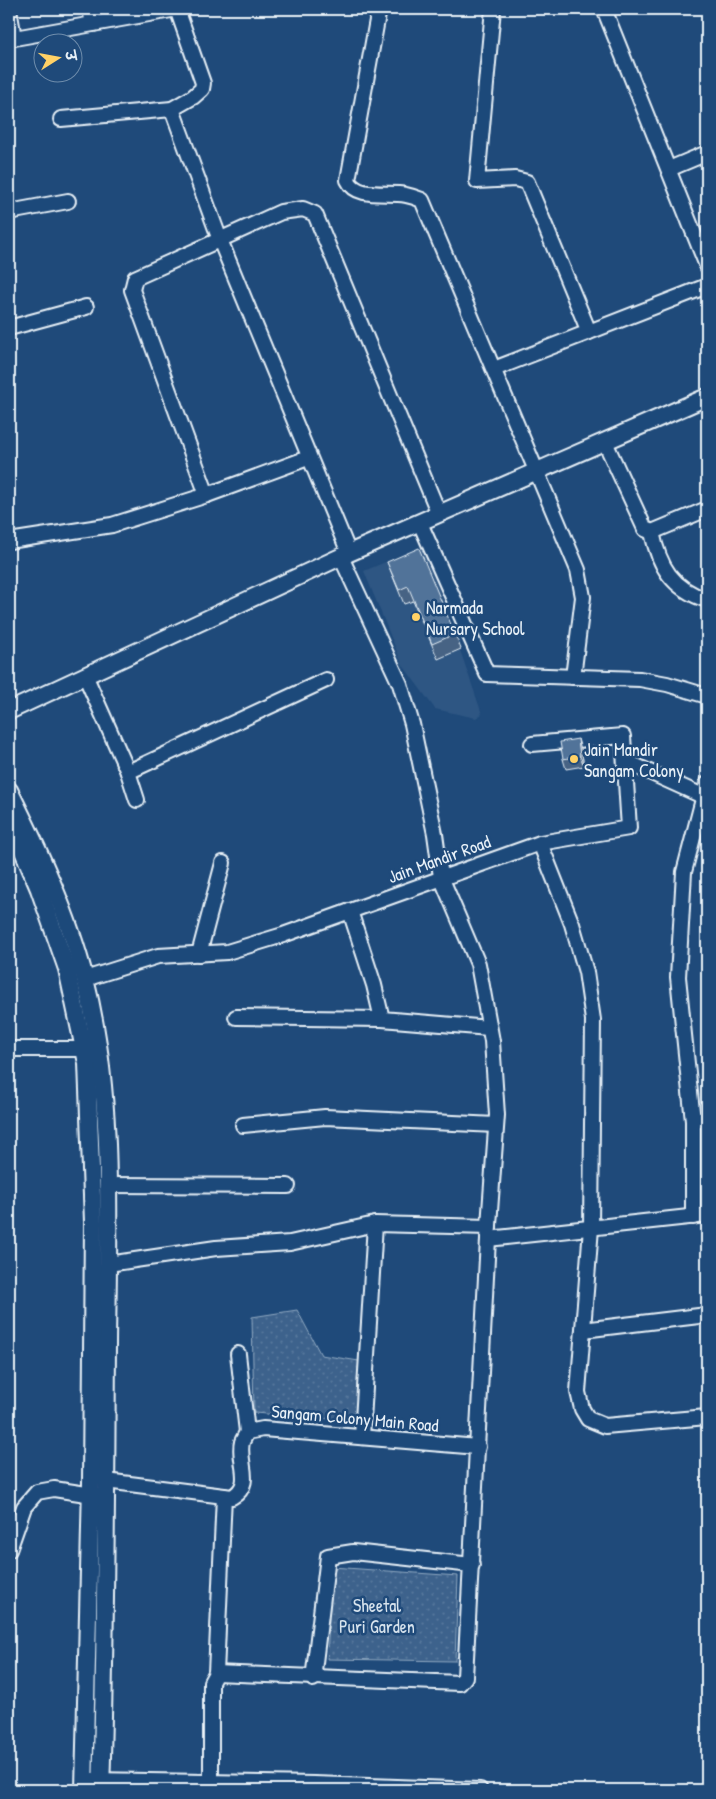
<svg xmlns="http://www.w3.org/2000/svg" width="716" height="1799" viewBox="0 0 716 1799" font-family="'Patrick Hand','Playpen Sans Deva',sans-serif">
  <defs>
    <pattern id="park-dots" width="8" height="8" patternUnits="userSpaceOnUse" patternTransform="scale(1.25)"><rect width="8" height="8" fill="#3c628c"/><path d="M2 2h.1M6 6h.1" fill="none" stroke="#58799d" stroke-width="1.8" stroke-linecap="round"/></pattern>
  </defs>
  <rect width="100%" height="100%" fill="#1f4a7a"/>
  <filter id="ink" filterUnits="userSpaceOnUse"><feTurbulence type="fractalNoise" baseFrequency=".02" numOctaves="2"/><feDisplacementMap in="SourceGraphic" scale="10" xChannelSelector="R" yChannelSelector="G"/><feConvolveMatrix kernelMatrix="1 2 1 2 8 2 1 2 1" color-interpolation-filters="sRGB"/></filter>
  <g filter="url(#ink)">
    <path fill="#2e5683" d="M424,546L482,714L476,718L435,709L402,664L364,571Z"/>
    <g fill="url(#park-dots)" stroke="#92aac2">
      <path d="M297,1310L321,1355L359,1361L357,1421L254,1413L252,1317Z"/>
      <path d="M332,1567L458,1576L455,1661L327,1659Z"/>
    </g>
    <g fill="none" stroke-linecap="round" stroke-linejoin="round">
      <g stroke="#e8f1f8" stroke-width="18">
        <g id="minor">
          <path d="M9,9L14,38"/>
          <path d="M90,9L93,24"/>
          <path d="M379,9L348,180C357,200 388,191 406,195C411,196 417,198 422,200L578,570L583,597L573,677"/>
          <path d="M493,9L477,181L515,179L527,182L589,332"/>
          <path d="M604,9L707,266"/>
          <path d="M9,39L177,9"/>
          <path d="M172,109L220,240L349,553"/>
          <path d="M61,119L172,109L193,97L202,89L203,83L177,9"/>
          <path d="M669,169L707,153"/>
          <path d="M9,212L68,201"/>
          <path d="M9,328L86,307"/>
          <path d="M494,369L707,286"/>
          <path d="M605,442L645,529L652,532L707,509"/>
          <path d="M207,495L132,290L135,278L281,212L303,209L315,214L439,514"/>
          <path d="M420,523L487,674L640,679L667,684L707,696"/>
          <path d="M652,532C659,566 672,589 707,600"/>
          <path d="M9,541L112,525L207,495L308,458"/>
          <path d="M85,675L128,772L137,800"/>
          <path d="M625,761L707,798"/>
          <path d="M128,772L326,680"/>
          <path d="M540,843L572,924L586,972L593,1020L591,1228L578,1392L582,1409L588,1419L605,1426L707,1417"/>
          <path d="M350,911L374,985L382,1019L489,1028"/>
          <path d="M199,954L223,863"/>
          <path d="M85,979L158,956L227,952L283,935L540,843L629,828L623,736L532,744"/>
          <path d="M236,1017L382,1019"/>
          <path d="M9,1049H84"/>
          <path d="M693,1121L707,1119"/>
          <path d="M243,1125L325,1117L496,1125"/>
          <path d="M108,1185L288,1186"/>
          <path d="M693,1217V1121L678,977L684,872L707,784"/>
          <path d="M488,1239L707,1215"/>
          <path d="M108,1264L216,1248L290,1243L375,1224"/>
          <path d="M583,1330L707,1315"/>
          <path d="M238,1354L247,1432"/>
          <path d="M362,1437L375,1224L489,1227"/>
          <path d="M106,1481L232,1497C255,1484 237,1462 242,1442C243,1439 246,1435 247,1432L263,1429L478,1447"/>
          <path d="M9,1550L24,1507L37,1492L54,1489L99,1496"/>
          <path d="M216,1673L224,1496"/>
          <path d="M313,1679L328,1556L353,1552L472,1565"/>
          <path d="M92,1780L314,1784L480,1790"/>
          <path d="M211,1790V1682L216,1673L460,1683L465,1677L488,1239L497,1115L492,1041L478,964L441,877L435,834L412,724L400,684L341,557"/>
        </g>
      </g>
      <g stroke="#e8f1f8" stroke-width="20">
        <g id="tertiary">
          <path d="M9,711L349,553L707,397"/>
          <path d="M9,790C38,848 69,915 85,979C115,1095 108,1227 107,1346C106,1494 106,1642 101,1790"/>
          <path d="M9,818L39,889L67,969L87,1063L93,1222L91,1483L84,1790"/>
        </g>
      </g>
      <use href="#minor" stroke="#1f4a7a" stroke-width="14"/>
      <use href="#tertiary" stroke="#1f4a7a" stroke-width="16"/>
    </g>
    <g fill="#466384" stroke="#e8f1f8">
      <path d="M387,562L455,634L461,649L438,659L413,601L404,604Z"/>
      <path d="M581,749L584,766L566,769L563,759Z"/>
    </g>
    <path fill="#39506b" stroke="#e8f1f8" d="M578,739L581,749L584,766L580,756Z"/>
    <g fill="#517399" stroke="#e8f1f8">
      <path d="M419,548L455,634L432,644L408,586L399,590L387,562Z"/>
      <path d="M578,739L580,756L563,759L560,742Z"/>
    </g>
  </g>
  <g fill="#ffd166" stroke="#1f4a7a" stroke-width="2">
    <circle cx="416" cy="617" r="5"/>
    <circle cx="574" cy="759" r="5"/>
  </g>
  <g text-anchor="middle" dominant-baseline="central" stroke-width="5" stroke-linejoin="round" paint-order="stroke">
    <g font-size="18" fill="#e8f1f8" stroke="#1f4a7a" text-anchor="start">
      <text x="426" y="607">Narmada<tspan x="426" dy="21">Nursary School</tspan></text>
      <text x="584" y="749">Jain Mandir<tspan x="584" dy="21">Sangam Colony</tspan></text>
    </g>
    <g font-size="18" fill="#e8f1f8" stroke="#1f4a7a">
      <text transform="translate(439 859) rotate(-20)">Jain Mandir Road</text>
      <text transform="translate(355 1418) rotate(5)">Sangam Colony Main Road</text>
    </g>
    <g font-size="18" fill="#d7e3ed" stroke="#1f4a7a">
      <text x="377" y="1605">Sheetal<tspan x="377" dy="21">Puri Garden</tspan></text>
    </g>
  </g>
  <rect width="716" height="1799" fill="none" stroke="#1f4a7a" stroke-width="30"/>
  <rect x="15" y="15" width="686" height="1769" fill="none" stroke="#e8f1f8" stroke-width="2" filter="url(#ink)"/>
  <g transform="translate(58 58) rotate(79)"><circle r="24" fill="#1f4a7a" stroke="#6f8dac"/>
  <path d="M0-4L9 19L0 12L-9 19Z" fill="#ffd166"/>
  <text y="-8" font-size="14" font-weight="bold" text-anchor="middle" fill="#e8f1f8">उ</text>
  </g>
</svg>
